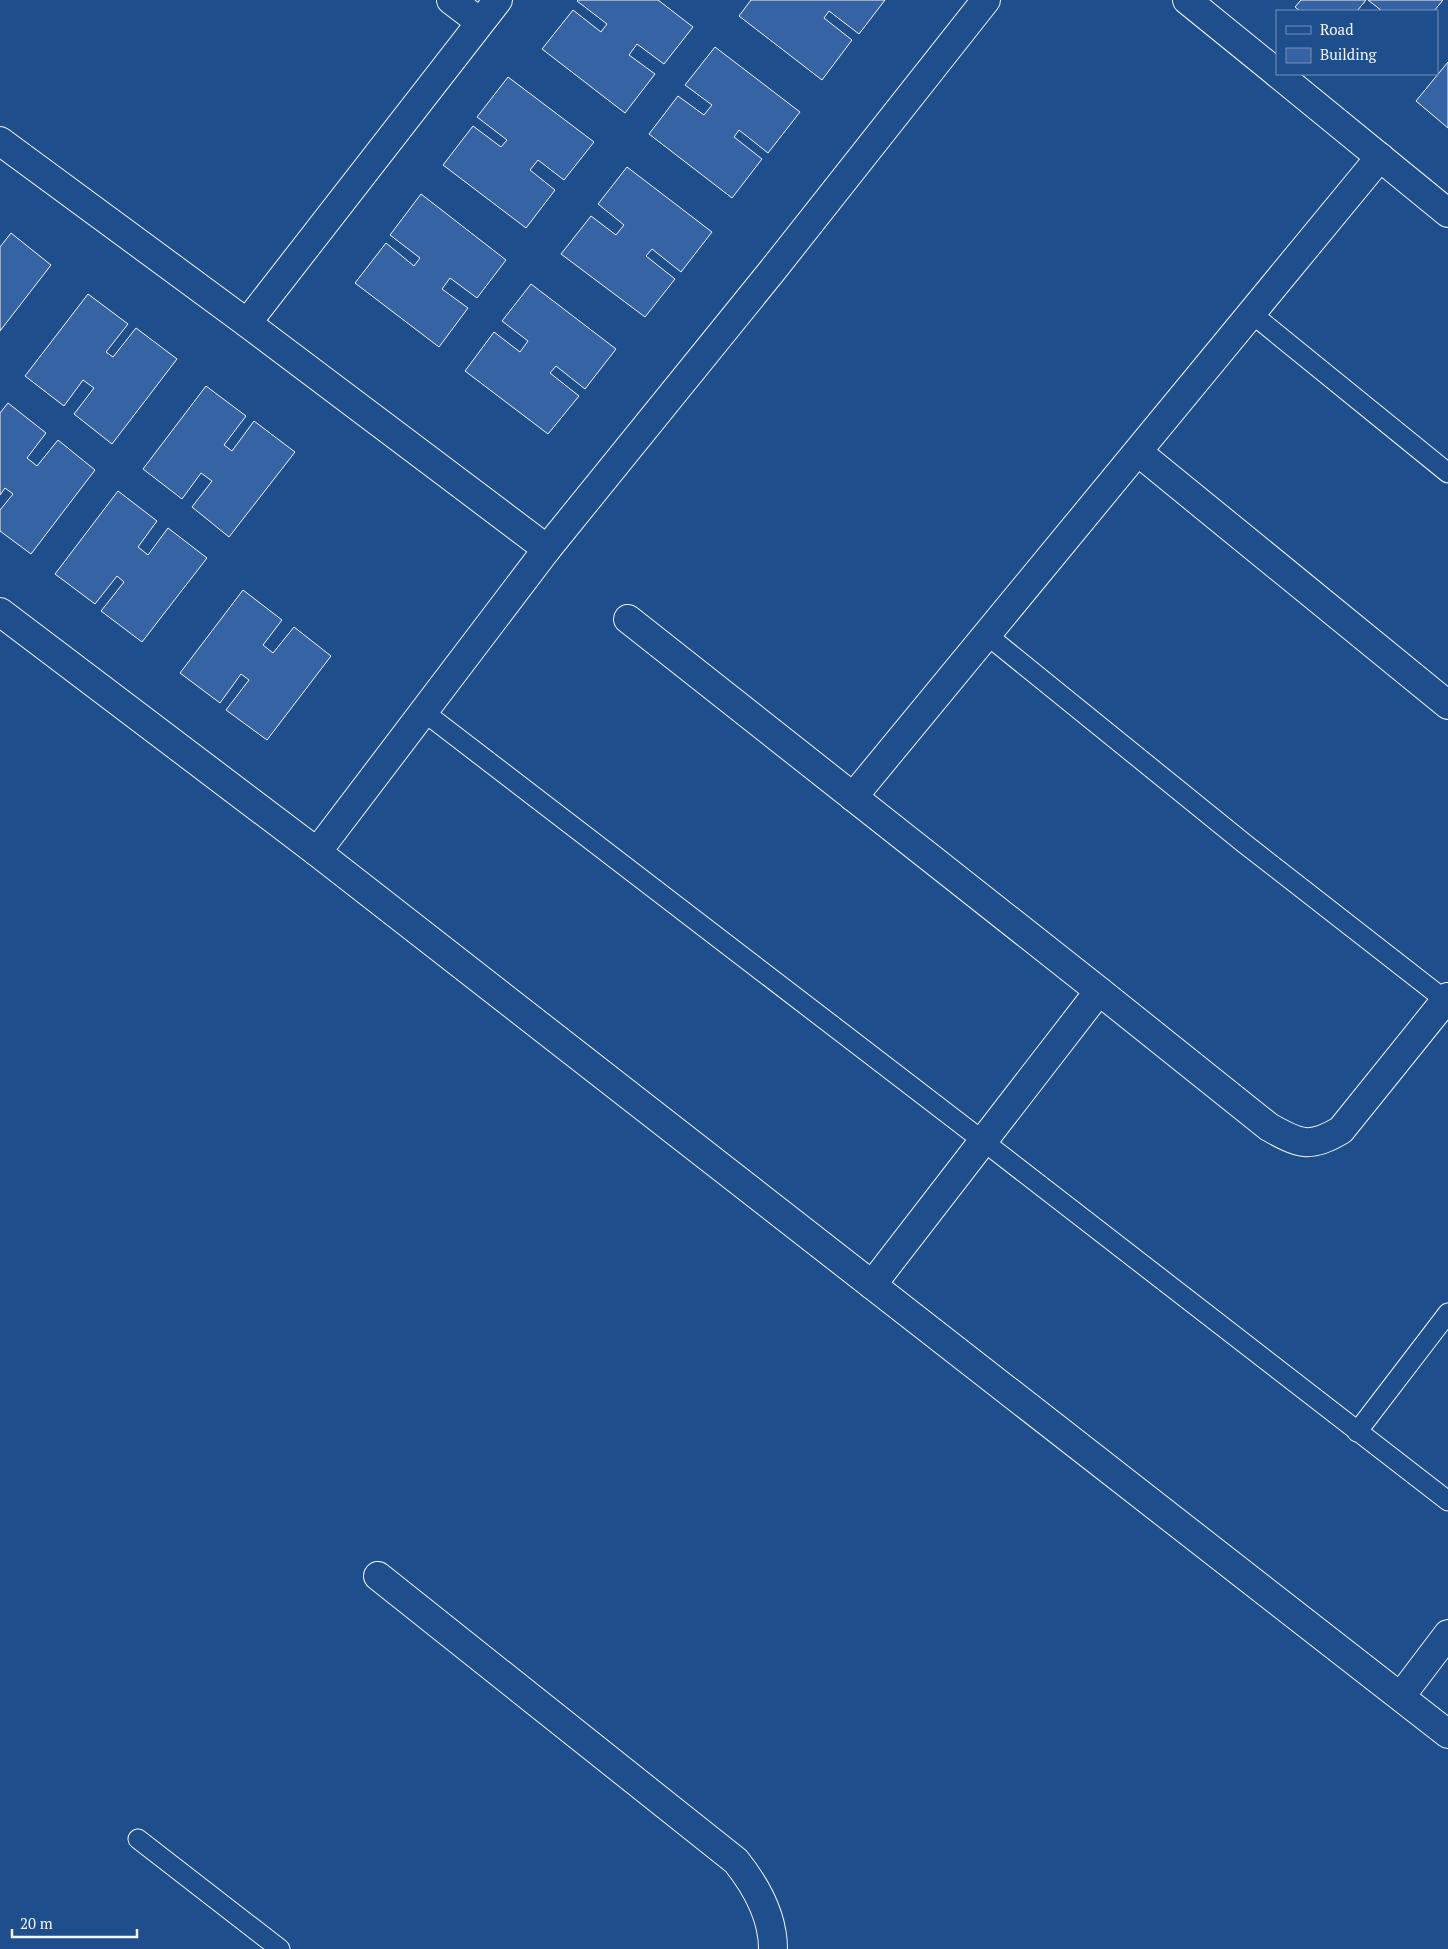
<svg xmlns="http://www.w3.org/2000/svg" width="1448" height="1949" viewBox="0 0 1448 1949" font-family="'PT Serif',serif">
  <rect width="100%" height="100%" fill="#1f4e8c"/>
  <g fill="#3563a3" stroke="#f2f6ff">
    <path d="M578,0H658L693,27L664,64L637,44L629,55L655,74L625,113L542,49L573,10L601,32L607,24L577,1Z"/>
    <path d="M751,0H885L859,34L829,11L824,18L852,40L822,80L739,16Z"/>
    <path d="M1301,0H1366L1357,11H1300L1295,7Z"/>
    <path d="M1368,0H1443L1434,11H1382Z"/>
    <path d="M715,47L800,112L768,153L739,130L734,137L762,159L732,198L649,134L678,96L704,115L712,105L685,85Z"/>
    <path d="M1448,62V128L1416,101Z"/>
    <path d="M508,77L594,142L564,180L538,160L530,170L555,190L526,228L443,165L473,126L501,147L507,140L477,117Z"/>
    <path d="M627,167L712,232L681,272L652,249L646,256L675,279L645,317L561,254L591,216L616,235L624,225L598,204Z"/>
    <path d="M421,194L506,260L477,298L450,278L442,289L468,308L439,347L355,283L386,243L414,266L420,258L390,235Z"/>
    <path d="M11,233L51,265L0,331V247Z"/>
    <path d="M531,284L616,349L585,389L556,366L550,373L579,396L548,434L465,371L494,332L520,352L528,341L502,321Z"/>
    <path d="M88,294L128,324L106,352L113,357L136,328L177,359L112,444L74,414L94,388L83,380L64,406L25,376Z"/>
    <path d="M206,386L246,416L224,445L232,451L254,421L295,452L229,537L192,507L212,481L201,473L182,499L143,469Z"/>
    <path d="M8,403L46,433L27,458L37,466L58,440L95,470L31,554L0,531V510L13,494L5,488L0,495V413Z"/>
    <path d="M118,491L157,521L138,547L148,555L168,528L207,558L142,642L101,611L124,582L117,576L95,604L55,574Z"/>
    <path d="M243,590L282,620L263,645L273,653L294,627L331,656L267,740L226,710L249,680L241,674L220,703L180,673Z"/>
  </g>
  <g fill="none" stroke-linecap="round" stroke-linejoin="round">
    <g stroke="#f2f6ff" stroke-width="21">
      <g id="service">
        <path d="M1251,313L1448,473"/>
        <path d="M987,635L1245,844L1445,1000"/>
        <path d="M424,712L983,1141L1448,1501"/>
        <path d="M1357,1432L1448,1313"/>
        <path d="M138,1839L280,1949"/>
      </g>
    </g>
    <g stroke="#f2f6ff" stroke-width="30">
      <g id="minor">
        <path d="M451,0L480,22"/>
        <path d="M1187,0L1277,73"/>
        <path d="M1278,74L1448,213"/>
        <path d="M0,141L247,323L547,549"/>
        <path d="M247,323L498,0"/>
        <path d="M1138,452L1448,705"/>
        <path d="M0,612L317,852L1448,1734"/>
        <path d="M628,619L1099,991L1269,1127C1299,1144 1310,1149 1341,1130L1448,997"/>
        <path d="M853,797L1380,157"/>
        <path d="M317,852L547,549L772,271L986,0"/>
        <path d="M872,1285L1099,991"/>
        <path d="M378,1576L736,1861C756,1886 773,1916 773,1949"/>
        <path d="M1401,1696L1448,1634"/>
      </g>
    </g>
    <use href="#service" stroke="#1f4e8c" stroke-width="19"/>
    <use href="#minor" stroke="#1f4e8c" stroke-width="28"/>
  </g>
  <rect x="1276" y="10" width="162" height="65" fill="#1f4e8c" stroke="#7391ba"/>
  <rect x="1286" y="26" width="25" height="8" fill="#1f4e8c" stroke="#7391ba"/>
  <text x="1320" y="35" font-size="15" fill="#f2f6ff">Road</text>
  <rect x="1286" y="48" width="25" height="15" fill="#3563a3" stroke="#7391ba"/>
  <text x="1320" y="60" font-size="15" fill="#f2f6ff">Building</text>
  <path d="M12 1929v8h125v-8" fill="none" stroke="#f2f6ff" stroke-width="2.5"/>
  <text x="20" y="1929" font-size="15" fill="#f2f6ff" stroke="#1f4e8c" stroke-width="4" paint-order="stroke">20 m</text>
</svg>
